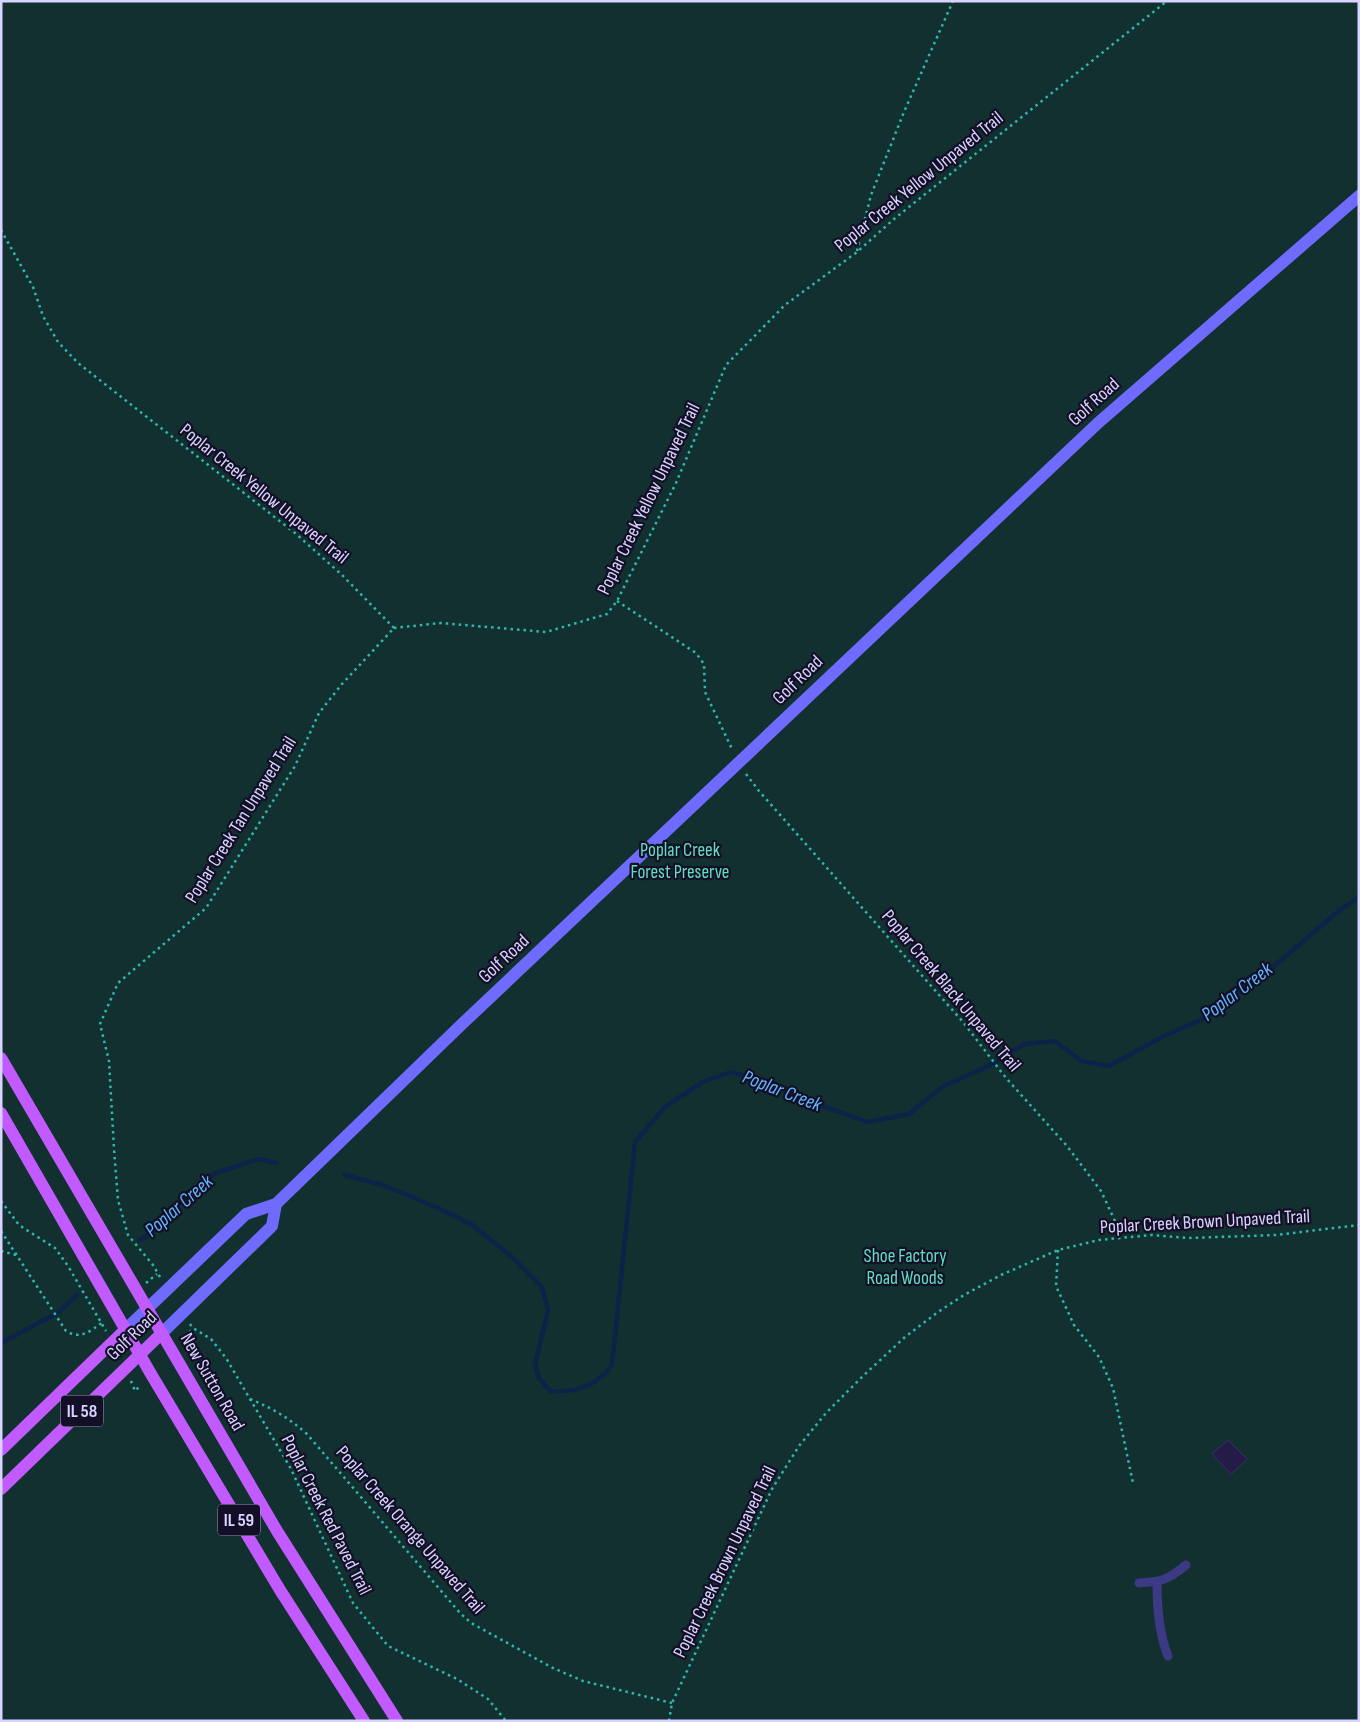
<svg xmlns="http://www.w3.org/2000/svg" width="1360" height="1722" viewBox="0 0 1360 1722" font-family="'Sofia Sans Condensed',sans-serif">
  <rect width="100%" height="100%" fill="#130f26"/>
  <rect fill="#12302f" x="1" y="1" width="1358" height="1720"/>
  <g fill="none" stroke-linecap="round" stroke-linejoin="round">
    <g stroke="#0c2248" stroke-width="4.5">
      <path d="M344,1175L383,1185L438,1208L471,1224L512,1257L542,1287L548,1310L535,1365L539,1378L550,1391C576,1393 597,1386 612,1365L635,1142L666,1106L703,1082L731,1072L778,1085L825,1107L868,1122L909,1114L942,1087L999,1061L1024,1044L1055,1041L1081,1061L1109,1066L1162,1037L1207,1017L1273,967L1341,909L1359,897"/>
      <path d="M140,1240L150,1234L192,1190L216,1173L258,1159L277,1163"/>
      <path d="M1,1343L59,1312L77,1295"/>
    </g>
  </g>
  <path fill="#241b47" stroke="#3b2d73" d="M1228,1440L1247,1459L1231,1474L1212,1454Z"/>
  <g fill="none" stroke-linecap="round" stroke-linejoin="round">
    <g stroke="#2fb8b0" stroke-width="2.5" stroke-dasharray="2.5 4" stroke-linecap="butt">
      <path d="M1,230L33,287L43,316L58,342L78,363L295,533L342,575L394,628"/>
      <path d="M857,251L871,195L904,112L953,1"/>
      <path d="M617,601L696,653L704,664L705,692L732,749"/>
      <path d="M394,628L441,623L546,632L607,614L617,601L676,483L726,365L785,305L857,252L894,219L1167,1"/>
      <path d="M746,774L759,791L963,1022L1006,1078L1067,1146L1101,1191L1122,1236"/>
      <path d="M1,1201L19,1225L55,1248L68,1266L106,1331"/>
      <path d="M1,1231L66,1331C81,1340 90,1331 103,1322"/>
      <path d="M1058,1250L1056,1286L1074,1325L1099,1357L1113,1388L1133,1483"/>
      <path d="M1,1251L16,1255"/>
      <path d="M160,1277L153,1265L128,1235L118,1200L114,1149L109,1061L100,1024L118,983L206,908L295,766L319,713L342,684L394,628"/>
      <path d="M146,1283L157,1274"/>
      <path d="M190,1324L193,1328L211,1339L226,1358L250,1399L291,1469L353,1603L388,1646L457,1679L488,1699L506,1721"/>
      <path d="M181,1342L193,1328"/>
      <path d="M131,1381L135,1391L141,1385"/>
      <path d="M250,1399C272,1408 289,1418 307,1434L460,1613L471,1623L553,1668L583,1681L672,1703"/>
      <path d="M669,1721L672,1703L772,1489L799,1446L826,1413L863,1376L905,1337L938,1312L964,1295L1001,1275L1058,1250L1099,1240L1152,1235L1188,1238L1276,1235L1359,1225"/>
    </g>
    <g stroke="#3d3a85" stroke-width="9">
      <path d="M1139,1583C1162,1582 1169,1579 1186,1565"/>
      <path d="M1157,1583C1157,1607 1159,1634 1168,1656"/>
    </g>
    <g stroke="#6f6bff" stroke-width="12">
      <path d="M126,1329L246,1214L276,1204L461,1025L1098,423L1359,196"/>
      <path d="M162,1333L272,1226L276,1204"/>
    </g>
    <g stroke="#c25bff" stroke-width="12">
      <path d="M1,1058L277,1531L397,1721"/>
      <path d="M1,1113L151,1374L280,1590L364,1721"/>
      <path d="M1,1450L126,1329"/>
      <path d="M1,1489L162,1333"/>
    </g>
  </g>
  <g text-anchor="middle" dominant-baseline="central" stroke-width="4.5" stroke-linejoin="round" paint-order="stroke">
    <g fill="#130f26" stroke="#9e99be" stroke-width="1">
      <rect x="61" y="1395.5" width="42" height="31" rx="4"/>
      <rect x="218" y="1504.5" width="42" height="31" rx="4"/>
    </g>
    <g font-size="18" font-weight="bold" fill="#d9d4ff">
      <text x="82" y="1411">IL 58</text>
      <text x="239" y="1520">IL 59</text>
    </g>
    <g font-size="19" fill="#d9d4ff" stroke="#130f26">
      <text transform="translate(919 182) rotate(-39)">Poplar Creek Yellow Unpaved Trail</text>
      <text transform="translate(1094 402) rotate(-42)">Golf Road</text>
      <text transform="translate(264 494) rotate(39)">Poplar Creek Yellow Unpaved Trail</text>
      <text transform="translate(649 499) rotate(-64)">Poplar Creek Yellow Unpaved Trail</text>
      <text transform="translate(798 680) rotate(-44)">Golf Road</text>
      <text transform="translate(241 820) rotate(-58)">Poplar Creek Tan Unpaved Trail</text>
      <text transform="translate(504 959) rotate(-43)">Golf Road</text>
      <text transform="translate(951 991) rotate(50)">Poplar Creek Black Unpaved Trail</text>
      <text transform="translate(1205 1222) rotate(-3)">Poplar Creek Brown Unpaved Trail</text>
      <text transform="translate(132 1336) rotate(-44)">Golf Road</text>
      <text transform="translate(212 1382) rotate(60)">New Sutton Road</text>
      <text transform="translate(326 1515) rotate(63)">Poplar Creek Red Paved Trail</text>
      <text transform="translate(410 1530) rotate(49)">Poplar Creek Orange Unpaved Trail</text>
      <text transform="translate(725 1562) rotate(-64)">Poplar Creek Brown Unpaved Trail</text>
    </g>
    <g font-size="19" fill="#5fe0c0" stroke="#130f26">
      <text x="680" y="850">Poplar Creek<tspan x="680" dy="22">Forest Preserve</tspan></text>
      <text x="905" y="1256">Shoe Factory<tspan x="905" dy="22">Road Woods</tspan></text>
    </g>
    <g font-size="20" font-style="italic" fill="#62b6ff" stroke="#130f26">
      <text transform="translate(1237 992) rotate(-37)">Poplar Creek</text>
      <text transform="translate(782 1091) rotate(21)">Poplar Creek</text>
      <text transform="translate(179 1206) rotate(-41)">Poplar Creek</text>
    </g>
  </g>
  <rect width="1360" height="1722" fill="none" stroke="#d9d4ff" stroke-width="5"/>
</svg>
